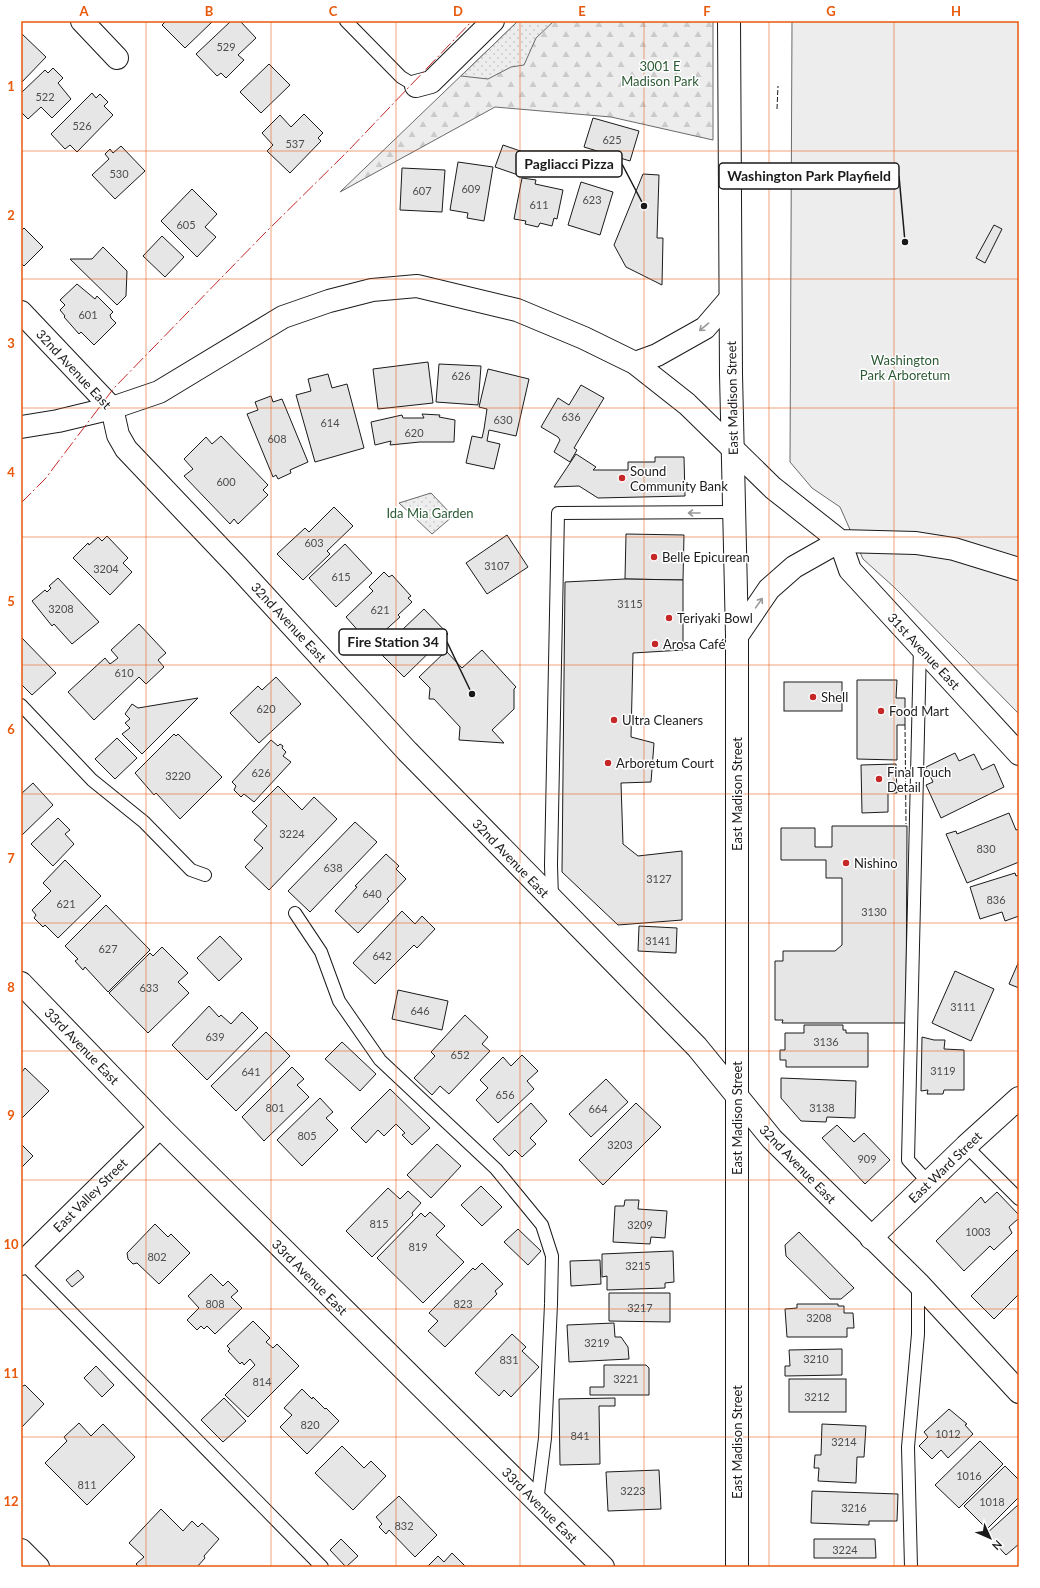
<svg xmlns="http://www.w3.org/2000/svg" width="1040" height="1588" viewBox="0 0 1040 1588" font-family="Lato,sans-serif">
  <defs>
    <pattern id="forest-firs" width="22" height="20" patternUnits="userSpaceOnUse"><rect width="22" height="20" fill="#ededed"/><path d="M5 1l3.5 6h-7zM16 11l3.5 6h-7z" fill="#cbcbcb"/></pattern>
    <pattern id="garden-dots" width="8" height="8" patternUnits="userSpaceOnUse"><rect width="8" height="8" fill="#ededed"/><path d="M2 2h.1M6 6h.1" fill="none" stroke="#cbcbcb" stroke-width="1.8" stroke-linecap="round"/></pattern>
  </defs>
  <rect width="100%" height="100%" fill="#fff"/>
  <path fill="url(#forest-firs)" stroke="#6a6a6a" d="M518,21H713V140L611,117L495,107L340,192Z"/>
  <path fill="#ededed" stroke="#6a6a6a" d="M792,21H1019V714L895,588L863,559L840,507L812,488L790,462Z"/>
  <g fill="url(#garden-dots)" stroke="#6a6a6a">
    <path d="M518,21H554L536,38L524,65L511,67L488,79L461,76Z"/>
    <path d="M431,493L453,516L432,534L399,503Z"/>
  </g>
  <g fill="#e6e6e6" stroke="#1a1a1a">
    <path d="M166,21H213L185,48L162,25Z"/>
    <path d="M231,21H240L256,38L238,55L244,60L226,78L221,73L217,76L196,54Z"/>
    <path d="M21,33L46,57L21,83Z"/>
    <path d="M269,64L290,85L261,113L240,92Z"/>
    <path d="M53,68L63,78L58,83L71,99L52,118L41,107L28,119L21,112V93L45,70L48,73Z"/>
    <path d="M92,93L96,98L100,94L108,102L104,106L113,115L77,152L70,145L65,149L51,134Z"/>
    <path d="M304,114L323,133L318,138L321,141L290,173L267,151L273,145L262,133L280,115L291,127Z"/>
    <path d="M593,118L639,131L630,161L584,147Z"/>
    <path d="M503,145L529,154L521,176L495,167Z"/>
    <path d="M121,146L145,171L115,199L92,175L109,159L105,154L110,149L113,153Z"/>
    <path d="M458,162L493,167L484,221L467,218L468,213L450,210Z"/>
    <path d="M402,168L445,170L442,212L400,210Z"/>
    <path d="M643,174L659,175L657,238H663L662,285L626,267L614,245Z"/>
    <path d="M522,178L536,180L535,184L563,190L557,219L554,218L552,226L540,223L538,227L525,224L526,221L514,219Z"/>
    <path d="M581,182L613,192L600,235L568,225Z"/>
    <path d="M192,189L217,214L205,227L216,237L197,257L161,221Z"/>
    <path d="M994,225L1002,229L985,263L976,258Z"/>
    <path d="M24,228L43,247L24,266L21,263V231Z"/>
    <path d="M162,236L184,257L165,277L143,256Z"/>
    <path d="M103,247L127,271L126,296L117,305L70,259H92Z"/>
    <path d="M77,284L95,299L97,296L113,312L110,315L111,318L116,323L94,345L81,332L79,334L64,317L65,316L60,310L65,305L60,300Z"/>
    <path d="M428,362L433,403L378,409L373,369Z"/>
    <path d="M439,364L481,366L478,405L436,402Z"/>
    <path d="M488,369L529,379L516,436L489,430L487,441L500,444L494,469L466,463L472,436L482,438L484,429L487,409L479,407Z"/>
    <path d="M328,374L332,388L347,384L364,448L315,462L296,395L311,391L308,379Z"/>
    <path d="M581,385L604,398L574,448L577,450L570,462L554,452L560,440L558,437L541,427L558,398L569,405Z"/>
    <path d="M271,396L273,402L282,399L308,462L290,470L291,473L278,479L276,475L273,477L247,414L258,410L255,402Z"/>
    <path d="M422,414L440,415L439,417L455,420L454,442H420L390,445L391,441L375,445L371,422L402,415L403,418H424Z"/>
    <path d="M221,436L268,485L263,490L268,495L238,524L234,519L230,524L184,476L193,469L184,459L206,437L212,444Z"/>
    <path d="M576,454L596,467L593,470H628V462H655V457H684L685,496L598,498L579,486L554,487Z"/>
    <path d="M334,507L353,526L327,551L330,554L303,580L277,554L305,528L309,532Z"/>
    <path d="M626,534L684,535L683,580L625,579Z"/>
    <path d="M507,535L528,567L487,594L466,563Z"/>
    <path d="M107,536L128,558L123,563L132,572L110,595L73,558L88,543L89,545L98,537L102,541Z"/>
    <path d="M345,544L372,573L336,607L309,578Z"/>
    <path d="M384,572L389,577L392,575L411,596L408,598L412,602L398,615L400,617L370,644L346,617L373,591L369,587Z"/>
    <path d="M58,578L99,622L72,644L54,624L52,626L32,601L45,590L47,592L51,588L49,586Z"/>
    <path d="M625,579L683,580V650L633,653L631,737L654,743L651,782L621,783L623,844L638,856L682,851V920L618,925L562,872L565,582Z"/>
    <path d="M424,609L448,634L404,677L379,652Z"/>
    <path d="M139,624L166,653L158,660L164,667L146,684L139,677L94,720L68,692L105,658L110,664L118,658L111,650Z"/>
    <path d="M21,637L56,673L32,695L21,684Z"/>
    <path d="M482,650L516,687L514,689V709L492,730L504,743L459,740L460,727L434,699H429L430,688L419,677L446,651L462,668Z"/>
    <path d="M276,677L301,704L259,743L230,713L258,686L262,690Z"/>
    <path d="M857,680H897L896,698H905V725H897V760L857,759Z"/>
    <rect x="784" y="682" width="58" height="29"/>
    <path d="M198,698L142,754L122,734L130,728L125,723L130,719L125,714L132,704L138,708Z"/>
    <path d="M174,734L176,736L178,734L222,777L180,819L156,793L154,795L135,773Z"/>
    <path d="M117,738L137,758L115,779L95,759Z"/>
    <path d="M271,740L278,746L280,744L283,746L282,748L286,752L283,756L291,762L254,802L244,794L241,797L234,790L236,786L232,782Z"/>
    <path d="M955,753L959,761L974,754L982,770L994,764L1004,787L941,818L926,785L933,782L926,767Z"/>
    <path d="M896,764L897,793H888V812L862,813L861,765Z"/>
    <path d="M33,783L53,805L21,836V794Z"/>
    <path d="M278,786L302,810L314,797L337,819L269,890L245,867L263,848L254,840L267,826L252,812Z"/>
    <path d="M1009,813L1016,830L1019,829V862L967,883L946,834L956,831L957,834Z"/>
    <path d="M58,818L70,830L65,834L74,844L53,866L31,844Z"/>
    <path d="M355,822L377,842L310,912L288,891Z"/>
    <path d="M832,826H907L906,1023H782L783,1020H775V961H783V951H835L842,945V878H826V860H781V828H815V847H832Z"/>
    <path d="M386,854L399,866L396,869L406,879L387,899L389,901L358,933L335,911L357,887L355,886Z"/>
    <path d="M65,860L101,896L58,938L45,925L43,927L34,918L36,915L32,910L51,891L43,883Z"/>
    <path d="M1015,873L1016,876L1019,875V916L1005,921L1002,912L980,919L970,887Z"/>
    <path d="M106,905L150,950L108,992L85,967L83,970L75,961L78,959L65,946Z"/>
    <path d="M402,911L415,924L422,916L435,929L417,948L414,945L375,984L353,963Z"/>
    <path d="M639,926L677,928L676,953L638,951Z"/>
    <path d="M220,936L242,959L219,981L197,958Z"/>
    <path d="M162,947L188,973L178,982L189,993L148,1033L109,993L150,953L153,956Z"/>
    <path d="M1019,961V988L1009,984Z"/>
    <path d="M955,971L994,989L971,1041L932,1023Z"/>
    <path d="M398,990L448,1001L442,1030L392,1019Z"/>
    <path d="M209,1006L219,1017L221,1015L231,1024L242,1012L258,1028L207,1080L172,1045Z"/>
    <path d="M465,1015L488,1037L482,1044L490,1051L449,1094L440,1086L432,1095L414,1078L435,1056L431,1052Z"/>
    <path d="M804,1025H843V1030H846V1033H868V1067H786V1060H780V1050H785V1033H804Z"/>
    <path d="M266,1032L290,1056L236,1111L211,1086Z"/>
    <path d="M922,1037L934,1040H945L944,1049L964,1050V1090H944L943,1094H927L928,1090L921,1091Z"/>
    <path d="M342,1042L376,1074L360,1091L325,1059Z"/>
    <path d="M522,1055L538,1071L527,1081L534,1089L498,1123L476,1100L488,1088L480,1080L503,1057L511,1066Z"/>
    <path d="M292,1067L304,1079L297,1085L309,1097L264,1141L242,1117Z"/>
    <path d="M25,1068L49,1091L21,1119V1073Z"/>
    <path d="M781,1078L856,1081L855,1118L827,1117L826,1122L801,1121L781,1098Z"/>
    <path d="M606,1079L628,1102L591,1137L569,1114Z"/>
    <path d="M390,1089L430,1128L412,1145L402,1135L405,1133L396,1124L384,1136L378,1130L366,1143L351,1128Z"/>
    <path d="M320,1098L333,1112L326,1118L338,1130L302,1166L277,1140Z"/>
    <path d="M531,1103L547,1121L530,1138L536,1144L522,1157L515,1150L509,1156L493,1139Z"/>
    <path d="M636,1103L661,1127L603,1185L579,1160Z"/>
    <path d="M837,1125L854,1142L864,1133L890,1160L865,1184L822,1138Z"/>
    <path d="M21,1144L33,1156L21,1168Z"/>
    <path d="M437,1144L461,1166L431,1198L407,1175Z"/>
    <path d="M481,1186L502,1207L482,1226L461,1205Z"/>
    <path d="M388,1188L400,1199L408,1191L421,1203L412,1213L413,1215L372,1257L346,1231Z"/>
    <path d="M997,1192L1019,1215V1218L1009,1227L1012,1233L994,1250L990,1246L964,1271L936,1241L981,1197L985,1203Z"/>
    <path d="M625,1200H639L638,1209L667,1211L665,1238L651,1237L650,1244L613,1242L615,1206H624Z"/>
    <path d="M430,1212L445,1226L436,1235L464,1262L423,1303L377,1258L421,1213L425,1217Z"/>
    <path d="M155,1224L168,1237L171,1234L190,1253L159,1284L137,1263L133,1264L128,1259L127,1253Z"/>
    <path d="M518,1229L541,1251L528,1265L504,1242Z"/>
    <path d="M799,1232L854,1288L841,1299H830L786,1256L785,1245Z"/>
    <path d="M1017,1250L1019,1253V1294L994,1319L971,1296Z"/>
    <path d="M673,1251L674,1282L665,1283V1288L607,1290V1276L602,1277V1254Z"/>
    <path d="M600,1260L601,1284L571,1286L570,1261Z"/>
    <path d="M482,1263L503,1284L495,1291L497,1294L445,1347L428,1331L438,1321L429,1313L473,1268L475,1270Z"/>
    <path d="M78,1270L84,1277L72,1287L66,1280Z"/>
    <path d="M211,1274L223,1286L228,1281L238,1291L231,1297L242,1308L215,1334L207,1326L204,1329L201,1326L197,1330L187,1320L199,1308L188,1296Z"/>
    <path d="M609,1293H670V1322L609,1321Z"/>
    <path d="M797,1304H838V1306H844V1313H853L854,1328H847V1337H787L785,1309L797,1308Z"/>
    <path d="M253,1321L270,1338L266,1342L273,1348L277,1344L299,1366L248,1417L225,1395L255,1365L250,1359L244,1365L242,1362L240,1364L228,1351L230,1349L227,1346Z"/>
    <path d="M614,1323L615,1337H621L628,1347L629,1359L569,1362L567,1325Z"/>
    <path d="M512,1334L526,1347L522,1351L539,1367L511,1397L504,1390L499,1396L475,1373Z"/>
    <path d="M842,1349V1375L785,1376V1366H790L789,1350Z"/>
    <path d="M604,1365H646L649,1368V1395H590V1387H604Z"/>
    <path d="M96,1366L114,1385L102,1397L84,1378Z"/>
    <rect x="789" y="1379" width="57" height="33"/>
    <path d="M25,1385L44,1404L21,1428V1387Z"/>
    <path d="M302,1389L312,1399L313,1397L325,1409L326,1408L339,1421L307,1454L280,1427L292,1415L284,1408Z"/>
    <path d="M224,1398L246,1421L223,1442L201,1420Z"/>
    <path d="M615,1398V1406H599L600,1464L560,1465L559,1399Z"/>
    <path d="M949,1409L967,1424L965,1425L973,1434L948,1458L941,1450L932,1459L919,1446L928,1437L924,1432Z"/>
    <path d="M79,1423L91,1436L103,1424L135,1457L87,1505L45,1463L67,1441L64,1437Z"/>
    <path d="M822,1424L866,1426L864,1457H857L856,1483L818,1481L819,1468H814L815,1455H821Z"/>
    <path d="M980,1441L1003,1464L959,1508L935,1485Z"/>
    <path d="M342,1446L364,1468L371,1461L386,1476L353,1510L315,1473Z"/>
    <path d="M1005,1466L1019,1480V1497L987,1529L964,1506Z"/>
    <path d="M659,1470L661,1509L608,1511L606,1472Z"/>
    <path d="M812,1491L898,1494L897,1521H869V1525L811,1523Z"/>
    <path d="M399,1496L437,1535L415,1557L389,1530L386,1534L379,1527L382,1524L376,1517Z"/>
    <path d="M1019,1504V1544L1006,1555L986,1534Z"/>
    <path d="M161,1509L183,1531L192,1521L198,1527L202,1523L219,1539L204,1556L205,1558L197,1567H139L136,1564L144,1557L129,1543Z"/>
    <path d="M341,1539L358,1556L346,1567L330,1550Z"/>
    <path d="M814,1539H875L876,1558H814Z"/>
    <path d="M452,1553L466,1567H427L438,1556L444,1562Z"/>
  </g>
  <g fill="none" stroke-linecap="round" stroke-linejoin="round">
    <g stroke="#1a1a1a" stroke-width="14">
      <g id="lane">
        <path d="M346,21L401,77L416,86"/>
        <path d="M920,646L908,1160L928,1182"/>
        <path d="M21,705L92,780L144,822L191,870L205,875"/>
        <path d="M552,899L551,865L558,513L733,512"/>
        <path d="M295,913L321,952L339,1001L380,1060L496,1169L542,1225L552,1256L551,1304L545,1438L537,1502"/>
        <path d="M966,1146L1019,1199"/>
        <path d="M21,1261L322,1567"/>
        <path d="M911,1567L908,1447L918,1334V1284"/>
      </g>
    </g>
    <g stroke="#1a1a1a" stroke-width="24">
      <g id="street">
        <path d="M82,21L117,58"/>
        <path d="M416,86L431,82L493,21"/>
        <path d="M112,408L118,435L126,449L237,566L407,751L697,1047L772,1139L918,1283L1019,1392"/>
        <path d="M840,541L850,570L1019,754"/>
        <path d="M21,983L160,1127L603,1567"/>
        <path d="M871,1238L966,1146L1019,1098"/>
        <path d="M21,1264L160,1127"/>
        <path d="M21,1550L38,1567"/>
      </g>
    </g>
    <g stroke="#1a1a1a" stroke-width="24">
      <g id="secondary">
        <path d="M729,21L731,374L737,636V1567"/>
        <path d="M21,312L112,408"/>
        <path d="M635,363L657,355L705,328L730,299"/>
        <path d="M21,427L58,421L112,408L159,392L283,317L329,301L372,290L417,286L517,310L584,338L635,363L687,404L773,488L840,541L916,543L954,549L1019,569"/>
        <path d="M737,636L769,589L794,567L840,541"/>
      </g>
    </g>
    <use href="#lane" stroke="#fff" stroke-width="12"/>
    <use href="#street" stroke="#fff" stroke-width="22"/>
    <use href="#secondary" stroke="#fff" stroke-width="22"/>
    <g stroke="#1a1a1a" stroke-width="1" stroke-dasharray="5 2" stroke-linecap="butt">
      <path d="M777,109L778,86"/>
      <path d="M905,725L906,824"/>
    </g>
    <path stroke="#c62828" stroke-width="1" stroke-dasharray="14 3 2 3" stroke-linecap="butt" d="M21,503L45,479L114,388L263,235L348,151L472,21"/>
  </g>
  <defs><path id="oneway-shaft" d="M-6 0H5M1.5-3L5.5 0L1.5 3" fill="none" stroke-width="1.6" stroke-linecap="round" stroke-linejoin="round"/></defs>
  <g stroke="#989898">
    <use href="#oneway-shaft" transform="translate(704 327) rotate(140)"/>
    <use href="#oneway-shaft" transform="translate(694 513) rotate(180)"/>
    <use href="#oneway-shaft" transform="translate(759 603) rotate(-55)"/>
  </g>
  <path fill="none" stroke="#e8590c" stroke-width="1" stroke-opacity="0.55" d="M146,21V1567M271,21V1567M396,21V1567M520,21V1567M644,21V1567M769,21V1567M894,21V1567M21,151H1019M21,279H1019M21,408H1019M21,537H1019M21,665H1019M21,794H1019M21,923H1019M21,1051H1019M21,1180H1019M21,1309H1019M21,1437H1019"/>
  <g fill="#c62828" stroke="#fff" stroke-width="1.5">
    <circle cx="622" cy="478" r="4"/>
    <circle cx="654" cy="557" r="4"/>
    <circle cx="669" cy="618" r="4"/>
    <circle cx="655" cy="644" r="4"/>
    <circle cx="813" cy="697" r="4"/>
    <circle cx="881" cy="711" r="4"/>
    <circle cx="614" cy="720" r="4"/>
    <circle cx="608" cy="763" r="4"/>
    <circle cx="879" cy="779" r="4"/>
    <circle cx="846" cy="863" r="4"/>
  </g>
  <g text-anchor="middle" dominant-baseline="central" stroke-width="3" stroke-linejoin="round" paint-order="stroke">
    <g font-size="11" fill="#4d4d4d">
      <text x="226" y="46">529</text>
      <text x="45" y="96">522</text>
      <text x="82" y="125">526</text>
      <text x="612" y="139">625</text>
      <text x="295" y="143">537</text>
      <text x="119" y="173">530</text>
      <text x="471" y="188">609</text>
      <text x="422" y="190">607</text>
      <text x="592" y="199">623</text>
      <text x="539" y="204">611</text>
      <text x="186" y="224">605</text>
      <text x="88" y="314">601</text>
      <text x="461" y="375">626</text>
      <text x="571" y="416">636</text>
      <text x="503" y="419">630</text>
      <text x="330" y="422">614</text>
      <text x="414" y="432">620</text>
      <text x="277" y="438">608</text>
      <text x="226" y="481">600</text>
      <text x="314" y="542">603</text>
      <text x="497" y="565">3107</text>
      <text x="106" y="568">3204</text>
      <text x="341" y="576">615</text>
      <text x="630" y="603">3115</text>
      <text x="61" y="608">3208</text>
      <text x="380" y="609">621</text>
      <text x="124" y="672">610</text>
      <text x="266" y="708">620</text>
      <text x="261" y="772">626</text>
      <text x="178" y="775">3220</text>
      <text x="292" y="833">3224</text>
      <text x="986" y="848">830</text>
      <text x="333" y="867">638</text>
      <text x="659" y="878">3127</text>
      <text x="372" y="893">640</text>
      <text x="996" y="899">836</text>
      <text x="66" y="903">621</text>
      <text x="874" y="911">3130</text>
      <text x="658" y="940">3141</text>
      <text x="108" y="948">627</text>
      <text x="382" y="955">642</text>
      <text x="149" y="987">633</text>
      <text x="963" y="1006">3111</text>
      <text x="420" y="1010">646</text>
      <text x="215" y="1036">639</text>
      <text x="826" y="1041">3136</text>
      <text x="460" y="1054">652</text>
      <text x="943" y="1070">3119</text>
      <text x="251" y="1071">641</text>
      <text x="505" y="1094">656</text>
      <text x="275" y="1107">801</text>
      <text x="822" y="1107">3138</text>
      <text x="598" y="1108">664</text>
      <text x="307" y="1135">805</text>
      <text x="620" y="1144">3203</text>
      <text x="867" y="1158">909</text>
      <text x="379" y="1223">815</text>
      <text x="640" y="1224">3209</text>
      <text x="978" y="1231">1003</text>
      <text x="418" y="1246">819</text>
      <text x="157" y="1256">802</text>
      <text x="638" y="1265">3215</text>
      <text x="215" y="1303">808</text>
      <text x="463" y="1303">823</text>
      <text x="640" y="1307">3217</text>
      <text x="819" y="1317">3208</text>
      <text x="597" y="1342">3219</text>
      <text x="816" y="1358">3210</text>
      <text x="509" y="1359">831</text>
      <text x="626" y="1378">3221</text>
      <text x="262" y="1381">814</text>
      <text x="817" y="1396">3212</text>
      <text x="310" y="1424">820</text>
      <text x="948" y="1433">1012</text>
      <text x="580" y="1435">841</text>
      <text x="844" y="1441">3214</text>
      <text x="969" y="1475">1016</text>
      <text x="87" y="1484">811</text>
      <text x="633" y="1490">3223</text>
      <text x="992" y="1501">1018</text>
      <text x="854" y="1507">3216</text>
      <text x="404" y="1525">832</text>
      <text x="845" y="1549">3224</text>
    </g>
    <g font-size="13" fill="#2b5a34" stroke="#fff">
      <text x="660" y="66">3001 E<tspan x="660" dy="15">Madison Park</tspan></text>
      <text x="905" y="360">Washington<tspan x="905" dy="15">Park Arboretum</tspan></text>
      <text x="430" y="513">Ida Mia Garden</text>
    </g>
    <g font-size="13" fill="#1a1a1a" stroke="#fff">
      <text transform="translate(74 369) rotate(47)">32nd Avenue East</text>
      <text transform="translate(732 398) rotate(-91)">East Madison Street</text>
      <text transform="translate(289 622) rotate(47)">32nd Avenue East</text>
      <text transform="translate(924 651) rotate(47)">31st Avenue East</text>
      <text transform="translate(737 794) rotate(-90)">East Madison Street</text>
      <text transform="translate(511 858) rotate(46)">32nd Avenue East</text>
      <text transform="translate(82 1046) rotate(46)">33rd Avenue East</text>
      <text transform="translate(737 1118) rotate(-90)">East Madison Street</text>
      <text transform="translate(798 1164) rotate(46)">32nd Avenue East</text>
      <text transform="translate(945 1167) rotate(-44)">East Ward Street</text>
      <text transform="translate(90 1195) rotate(-45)">East Valley Street</text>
      <text transform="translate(310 1277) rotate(45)">33rd Avenue East</text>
      <text transform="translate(737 1442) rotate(-90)">East Madison Street</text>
      <text transform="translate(540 1505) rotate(45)">33rd Avenue East</text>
    </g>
    <g font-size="13" fill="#1a1a1a" stroke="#fff" text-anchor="start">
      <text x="630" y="471">Sound<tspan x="630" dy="15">Community Bank</tspan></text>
      <text x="662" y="557">Belle Epicurean</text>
      <text x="677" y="618">Teriyaki Bowl</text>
      <text x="663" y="644">Arosa Café</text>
      <text x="821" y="697">Shell</text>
      <text x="889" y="711">Food Mart</text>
      <text x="622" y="720">Ultra Cleaners</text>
      <text x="616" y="763">Arboretum Court</text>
      <text x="887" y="772">Final Touch<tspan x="887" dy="15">Detail</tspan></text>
      <text x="854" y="863">Nishino</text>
    </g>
  </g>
  <path fill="none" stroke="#1a1a1a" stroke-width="1.5" d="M644 206L622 164M905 242L899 176M472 694L447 642"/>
  <g fill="#1a1a1a" stroke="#fff" stroke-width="1.5">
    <circle cx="644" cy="206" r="4"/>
    <circle cx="905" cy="242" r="4"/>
    <circle cx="472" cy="694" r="4"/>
  </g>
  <g fill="#fff" stroke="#1a1a1a" stroke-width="1.5">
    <rect x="516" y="151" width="106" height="26" rx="4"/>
    <rect x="719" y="163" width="180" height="26" rx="4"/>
    <rect x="339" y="629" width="108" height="26" rx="4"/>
  </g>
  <g font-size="14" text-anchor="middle" font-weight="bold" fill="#1a1a1a">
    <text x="569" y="169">Pagliacci Pizza</text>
    <text x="809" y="181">Washington Park Playfield</text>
    <text x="393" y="647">Fire Station 34</text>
  </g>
  <rect width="1040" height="1588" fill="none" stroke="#ffffff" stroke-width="44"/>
  <g transform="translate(990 1538) rotate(135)" stroke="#ffffff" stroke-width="3" paint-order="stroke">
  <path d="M0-3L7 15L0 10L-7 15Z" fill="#1a1a1a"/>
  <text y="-6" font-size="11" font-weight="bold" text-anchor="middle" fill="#1a1a1a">N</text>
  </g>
  <rect x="22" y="22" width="996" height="1544" fill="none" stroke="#e8590c" stroke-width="1.5"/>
  <g font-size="13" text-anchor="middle" font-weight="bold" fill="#e8590c">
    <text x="84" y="16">A</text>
    <text x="209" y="16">B</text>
    <text x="333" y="16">C</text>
    <text x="458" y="16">D</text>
    <text x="582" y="16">E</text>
    <text x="707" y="16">F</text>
    <text x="831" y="16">G</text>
    <text x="956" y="16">H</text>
    <text x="11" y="91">1</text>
    <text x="11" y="220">2</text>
    <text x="11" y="348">3</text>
    <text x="11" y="477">4</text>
    <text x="11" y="606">5</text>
    <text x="11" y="734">6</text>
    <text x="11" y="863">7</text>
    <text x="11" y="992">8</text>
    <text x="11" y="1120">9</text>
    <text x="11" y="1249">10</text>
    <text x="11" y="1378">11</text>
    <text x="11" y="1506">12</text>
  </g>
</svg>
